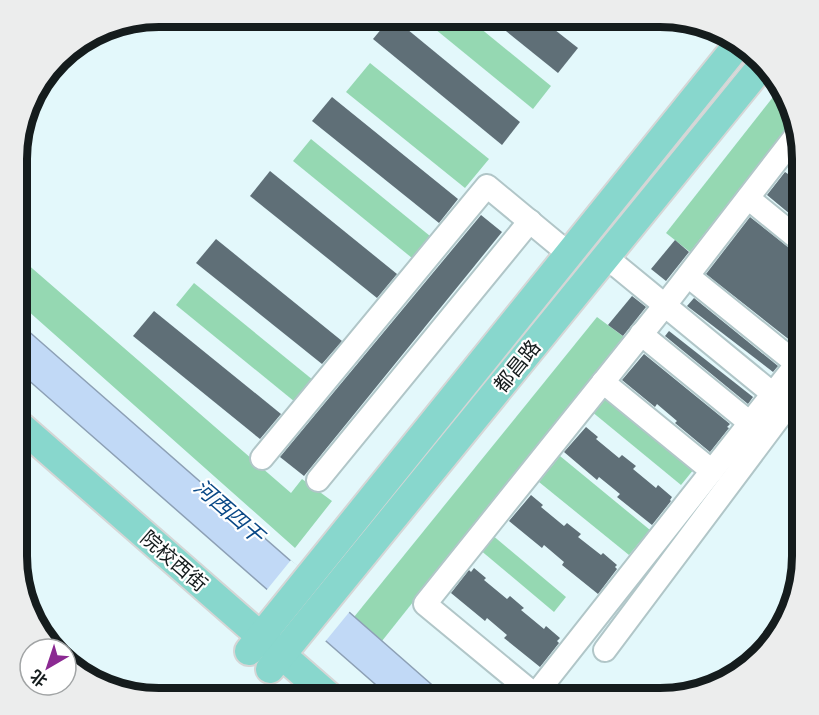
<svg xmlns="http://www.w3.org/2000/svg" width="819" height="715" viewBox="0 0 819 715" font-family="'Space Grotesk','Noto Sans SC',sans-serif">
  <rect width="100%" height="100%" fill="#e3f8fb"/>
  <g fill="#95d8b2">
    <path d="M469,19L551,86L533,109L424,20Z"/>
    <path d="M370,63L489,159L465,188L346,92Z"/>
    <path d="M781,87L792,104L795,118L690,252L666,233Z"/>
    <path d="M311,139L430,236L412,258L293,161Z"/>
    <path d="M18,256L291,493L302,479L332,501L295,548L18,302Z"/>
    <path d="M194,283L313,380L295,402L176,305Z"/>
    <path d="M597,317L624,337L382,641L354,617Z"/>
    <path d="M604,395L694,469L681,485L591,411Z"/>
    <path d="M560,456L650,530L629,555L539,482Z"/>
    <path d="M491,534L566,597L554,612L479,549Z"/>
  </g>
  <path fill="#c1d9f6" stroke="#8da0b5" stroke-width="1.5" d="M18,322L447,698H391L18,371Z"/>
  <path fill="#e3f8fb" d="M291,560L351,610L324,643L265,592Z"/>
  <g fill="#5f6f77">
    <path d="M491,19H541L578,48L558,73Z"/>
    <path d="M396,20L520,122L502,145L373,39L388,21Z"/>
    <path d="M332,97L458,199L439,223L312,121Z"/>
    <path d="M270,171L397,274L377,298L250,196Z"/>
    <path d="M791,171L802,180V224L767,195L785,172L788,174Z"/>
    <path d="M481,215L502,232L304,476L280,457Z"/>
    <path d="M750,217L802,258V344L796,345L706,274Z"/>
    <path d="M216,239L342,341L322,364L196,263Z"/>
    <path d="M675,240L689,252L666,281L651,269Z"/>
    <path d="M632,296L646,307L623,336L608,325Z"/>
    <path d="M694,298L778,366L773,372L687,306Z"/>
    <path d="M154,311L281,414L260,439L133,336Z"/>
    <path d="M669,331L753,397L748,404L665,336Z"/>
    <path d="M644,354L730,424L727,427L729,428L710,452L675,423L677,421L657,404L655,407L622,380Z"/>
    <path d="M586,427L598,437L596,439L619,458L622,455L636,466L633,469L656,488L658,485L672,497L670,500L671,501L652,525L617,497L620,494L599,477L597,480L564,452Z"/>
    <path d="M531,495L543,505L541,507L564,526L567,523L581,534L578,537L601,555L603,553L617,565L615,567L617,569L598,594L562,565L564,562L544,545L542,548L509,521Z"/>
    <path d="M474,568L486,578L484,580L507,599L510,596L524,608L521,610L544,629L546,626L560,638L557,641L559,643L540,667L504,638L507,635L487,618L485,621L451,593L469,570L471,572Z"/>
  </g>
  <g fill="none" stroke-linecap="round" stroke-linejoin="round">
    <g stroke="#b1c6c8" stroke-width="26">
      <g id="minor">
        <path d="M798,133L665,305L425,604L535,695L802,357"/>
        <path d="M748,198L802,242"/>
        <path d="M606,257L773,394"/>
        <path d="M688,276L797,364"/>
        <path d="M641,334L750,423"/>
        <path d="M603,382L712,471"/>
        <path d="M262,458L487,186L569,254"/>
        <path d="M318,480L530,221"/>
        <path d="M605,650L802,387"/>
      </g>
    </g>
    <g stroke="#d5d6d6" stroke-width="32">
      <g id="major">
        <path d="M18,424L331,698"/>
        <path d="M249,651L739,43"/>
        <path d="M270,669L764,63"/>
      </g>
    </g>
    <use href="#minor" stroke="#fff" stroke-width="22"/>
    <use href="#major" stroke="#88d7cd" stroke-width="28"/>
  </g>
  <g text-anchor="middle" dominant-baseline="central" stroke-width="4.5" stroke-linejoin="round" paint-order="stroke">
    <g font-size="20" fill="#151c1d" stroke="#fff">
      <text transform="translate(517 366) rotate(-51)">都昌路</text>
      <text transform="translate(174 561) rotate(41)">院校西街</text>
    </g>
    <g font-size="21" font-style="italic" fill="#094886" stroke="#fff">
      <text transform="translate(229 511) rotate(41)">河西四干</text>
    </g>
  </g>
  <path d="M0 0H819V715H0ZM159 27H660A132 132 0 0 1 792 159V556A132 132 0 0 1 660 688H159A132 132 0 0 1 27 556V159A132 132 0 0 1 159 27Z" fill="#eceded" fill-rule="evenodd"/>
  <path fill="none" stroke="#151c1d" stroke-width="8" d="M159 27H660A132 132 0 0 1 792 159V556A132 132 0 0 1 660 688H159A132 132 0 0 1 27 556V159A132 132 0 0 1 159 27Z"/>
  <g transform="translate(48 667) rotate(219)"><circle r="28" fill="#ffffff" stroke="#a1a4a5" stroke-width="1.5"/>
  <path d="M0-4.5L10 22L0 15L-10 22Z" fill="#8b2992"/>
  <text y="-9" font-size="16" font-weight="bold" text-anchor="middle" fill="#151c1d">北</text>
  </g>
</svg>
